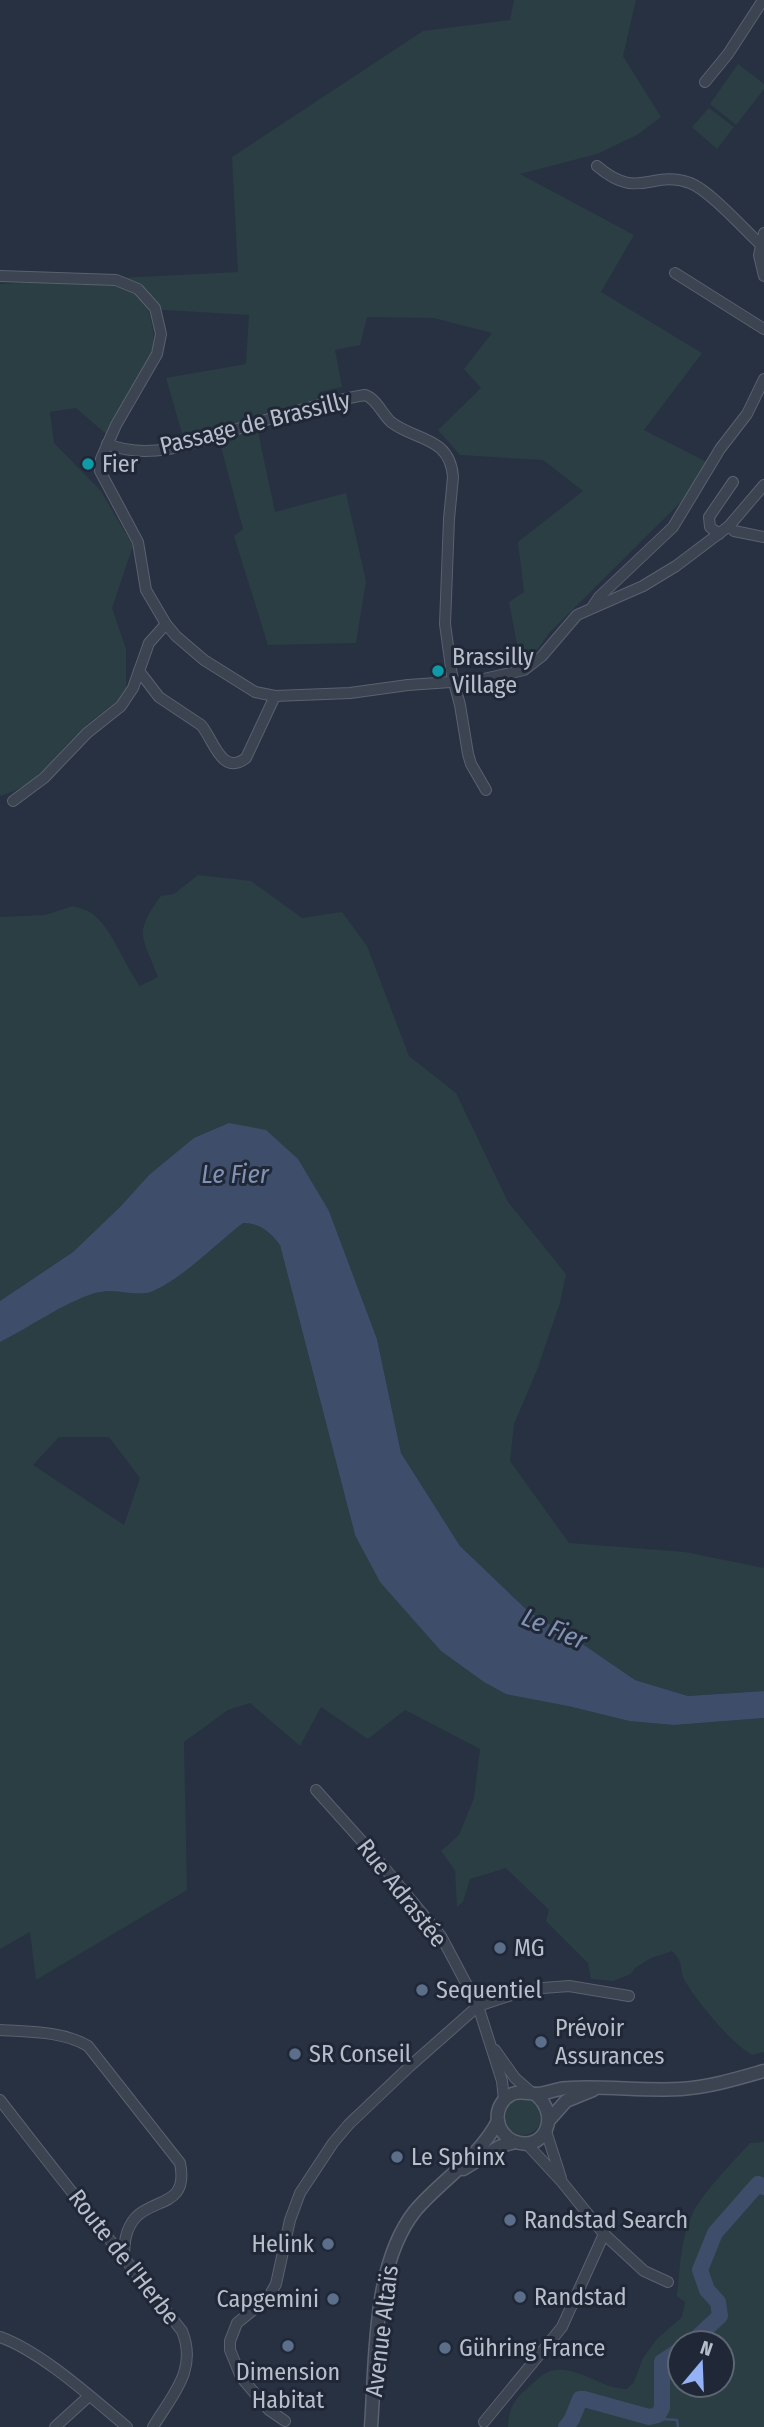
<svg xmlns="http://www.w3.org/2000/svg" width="764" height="2427" viewBox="0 0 764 2427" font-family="'Fira Sans Condensed',sans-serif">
  <rect width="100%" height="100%" fill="#283142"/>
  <g fill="#2a3e43" fill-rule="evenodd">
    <path d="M514,0H636L623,56L661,117L637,135L597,154L520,174L634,235L601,292L702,353L644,430L707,462L692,491L550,632L534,654L521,665L509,602L524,592L518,542L583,491L543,460L460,455L438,430L481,388L464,369L492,333L434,318L367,317L360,345L335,350L342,387L320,392L317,402L256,422L275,512L346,493L366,581L356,643L268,645L234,536L243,529L217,432L184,440L166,378L246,364L249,315L148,309C153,326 156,338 151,356L106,434L76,408L50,412L54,443L101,491L133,546L112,608L126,649V690L122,697C108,709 92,719 79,732C51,758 41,784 0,796V284L238,272L232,157L423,31L510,20Z"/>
    <path d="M738,64L764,84V89L736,125L710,104Z"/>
    <path d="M709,108L734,127L717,149L692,127Z"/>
    <path d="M198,875L251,881L302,918L342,912L367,946L409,1056L456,1093L508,1202L566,1274L560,1303L537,1370L514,1424L510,1461L569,1543L685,1552L764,1568V1691L688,1696L635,1680L584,1645L529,1612L460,1546L401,1453L377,1339L329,1211L149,1175L121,1206L73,1252L0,1301V917L45,915L73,906C79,908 89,910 94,915C114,932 124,965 140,986L158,977C142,935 133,934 161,896L174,894Z"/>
    <path d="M243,1223C260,1223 269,1232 280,1245L355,1535L568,1706L629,1721L674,1725L764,1718V2052L752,2055C731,2043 698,2003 685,1981C678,1968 685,1964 672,1951L651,1958L635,1968L631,1974L613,1981L591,1979L588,1963L546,1921L549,1910L506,1868L470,1879L463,1902L457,1907L455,1870L441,1851L459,1835L474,1798L480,1749L405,1710L368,1739L321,1707L300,1746L250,1703L228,1710L184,1742L187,1890L36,1980L30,1932L0,1949V1342C32,1326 61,1303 95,1293C115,1287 138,1298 153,1291C183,1277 217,1243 243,1223ZM59,1437H109L140,1478L124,1525L33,1465Z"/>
    <circle cx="523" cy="2117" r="18"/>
    <path d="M764,2142V2427H508C509,2407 515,2398 530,2386C535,2382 542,2374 548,2372C575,2362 601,2390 627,2389L634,2382L643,2358L657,2339L682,2317L685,2302L677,2296C680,2269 680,2241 692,2215C700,2195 735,2160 750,2143ZM680,2343H722V2385H680Z"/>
  </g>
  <path fill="#3e4d6a" d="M229,1123L266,1130L298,1159L329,1211L377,1339L401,1453L460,1546L529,1612L584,1645L635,1680L688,1696L764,1691V1718L674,1725L629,1721L568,1706L506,1694L484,1682L441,1651L380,1582L355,1535L280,1245C270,1232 260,1223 243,1223C217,1243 183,1278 153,1291C138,1298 115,1287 95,1293C61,1304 32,1326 0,1342V1301L73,1252L121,1206L149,1175L194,1138Z"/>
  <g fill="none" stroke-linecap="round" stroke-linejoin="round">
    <path stroke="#3e4d6a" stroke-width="2.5" d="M658,2415L662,2419L677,2420L678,2427"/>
    <g stroke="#3e4d6a" stroke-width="16">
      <path d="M691,2343L720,2316L718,2302L707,2290L700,2270L715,2233L758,2184L764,2187"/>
      <path d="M566,2427L572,2419L580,2399H584L649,2417L658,2415L662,2408V2362L680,2350"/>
    </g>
    <g stroke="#5a616f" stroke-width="12">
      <g id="minor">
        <path d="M705,82L728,54L763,0"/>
        <path d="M597,166C639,202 651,169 690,183C709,190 744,229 760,244"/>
        <path d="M764,233L759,255L764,276"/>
        <path d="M675,273L764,329"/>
        <path d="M0,276L116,280L138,289L155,308L161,334L157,354L116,425L101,459L100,471L138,542L146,590L166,624L176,636L204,660L255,692L275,696L350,693L408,685L479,680L524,670L542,656L577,615L643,586L676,566L729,526L764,485"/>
        <path d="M107,444C157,464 211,436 259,422C293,412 329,401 365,395C377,399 382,414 391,422C415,441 450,436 453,477L449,519L445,624L452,675L460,705L468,754L471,764L486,790"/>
        <path d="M729,526L734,531L764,537"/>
        <path d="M719,534L710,527L709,517L733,482"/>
        <path d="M593,606L599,597L673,527L720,449L747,414L764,379"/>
        <path d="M139,671L159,697L201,725C213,738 221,777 246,758L275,696"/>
        <path d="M13,801L44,778L87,733L121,706L133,688L149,643L166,624"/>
        <path d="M316,1790L368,1848L441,1936L478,2006L502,2081L504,2100"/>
        <path d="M0,2030C29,2032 63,2031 88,2046L180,2163C189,2206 155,2198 136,2217C125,2229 124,2244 124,2259"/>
        <path d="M495,2050L515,2078L532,2093"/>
        <path d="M0,2100C60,2178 121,2254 182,2331C198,2370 172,2395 153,2427"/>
        <path d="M546,2131L561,2178"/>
        <path d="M526,2143L562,2182L604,2234L644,2271L668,2282"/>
        <path d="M0,2337C42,2352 92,2398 127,2427"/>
        <path d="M285,2421L269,2410L241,2377L230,2350V2341L237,2323L268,2298L276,2284L290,2220L300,2193L333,2143L349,2124L409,2067L478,2006L530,1989L569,1986L629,1996"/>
        <path d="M484,2422L562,2327L604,2234"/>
        <path d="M55,2427L89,2396"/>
      </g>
    </g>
    <g stroke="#5a616f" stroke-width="15">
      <g id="tertiary">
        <path d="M535,2094C562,2115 544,2154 513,2141C505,2137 499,2129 498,2121C496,2110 502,2099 512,2094C521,2090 529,2094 538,2094C548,2093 558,2088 569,2088C606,2086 644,2091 681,2089C710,2087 736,2079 764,2071"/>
        <path d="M550,2119L566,2101L593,2090"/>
        <path d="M463,2169L501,2146L515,2142"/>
        <path d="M371,2427C376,2360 372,2265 415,2211C441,2180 479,2158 498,2121"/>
      </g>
    </g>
    <use href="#minor" stroke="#3c4351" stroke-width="10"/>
    <use href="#tertiary" stroke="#3c4351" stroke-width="12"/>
  </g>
  <g fill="#0f9aa8" stroke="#202837" stroke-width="2.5">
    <circle cx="88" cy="464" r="7"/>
    <circle cx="438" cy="671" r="7"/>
  </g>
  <g fill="#5c6f8a" stroke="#202837" stroke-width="2.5">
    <circle cx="500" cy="1948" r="7"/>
    <circle cx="422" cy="1990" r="7"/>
    <circle cx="541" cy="2042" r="7"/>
    <circle cx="295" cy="2054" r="7"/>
    <circle cx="397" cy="2157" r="7"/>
    <circle cx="510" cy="2220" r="7"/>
    <circle cx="328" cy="2244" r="7"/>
    <circle cx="520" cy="2297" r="7"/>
    <circle cx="333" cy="2299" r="7"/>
    <circle cx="288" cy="2346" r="7"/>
    <circle cx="445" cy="2348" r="7"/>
  </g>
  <g text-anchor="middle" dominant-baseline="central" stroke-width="6" stroke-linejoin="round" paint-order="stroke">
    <g font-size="24" fill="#b9becb" stroke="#202837">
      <text transform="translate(255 423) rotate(-14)">Passage de Brassilly</text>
      <text transform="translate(402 1893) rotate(52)">Rue Adrastée</text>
      <text transform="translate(124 2257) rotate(52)">Route de l'Herbe</text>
      <text transform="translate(382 2331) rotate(-83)">Avenue Altaïs</text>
    </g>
    <g font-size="24" fill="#b9becb" stroke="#202837" text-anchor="start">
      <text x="102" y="464">Fier</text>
      <text x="452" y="657">Brassilly<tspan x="452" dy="28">Village</tspan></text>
      <text x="514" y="1948">MG</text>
      <text x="436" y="1990">Sequentiel</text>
      <text x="555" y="2028">Prévoir<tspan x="555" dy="28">Assurances</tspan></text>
      <text x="309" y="2054">SR Conseil</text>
      <text x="411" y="2157">Le Sphinx</text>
      <text x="524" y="2220">Randstad Search</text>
      <text x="314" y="2244" text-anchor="end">Helink</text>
      <text x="534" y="2297">Randstad</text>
      <text x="319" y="2299" text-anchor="end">Capgemini</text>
      <text x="459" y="2348">Gühring France</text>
      <text x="288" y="2372" text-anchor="middle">Dimension<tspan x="288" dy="28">Habitat</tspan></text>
    </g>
    <g font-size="26" font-style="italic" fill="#8192b2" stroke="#202837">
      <text x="235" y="1174">Le Fier</text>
      <text transform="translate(554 1629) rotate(23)">Le Fier</text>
    </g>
  </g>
  <g transform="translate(701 2364) rotate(19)"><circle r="33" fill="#202837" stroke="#5d6472" stroke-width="2"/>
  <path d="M0-5L12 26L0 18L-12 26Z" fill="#94b2f5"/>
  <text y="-10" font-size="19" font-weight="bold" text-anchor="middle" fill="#b9becb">N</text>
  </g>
</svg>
